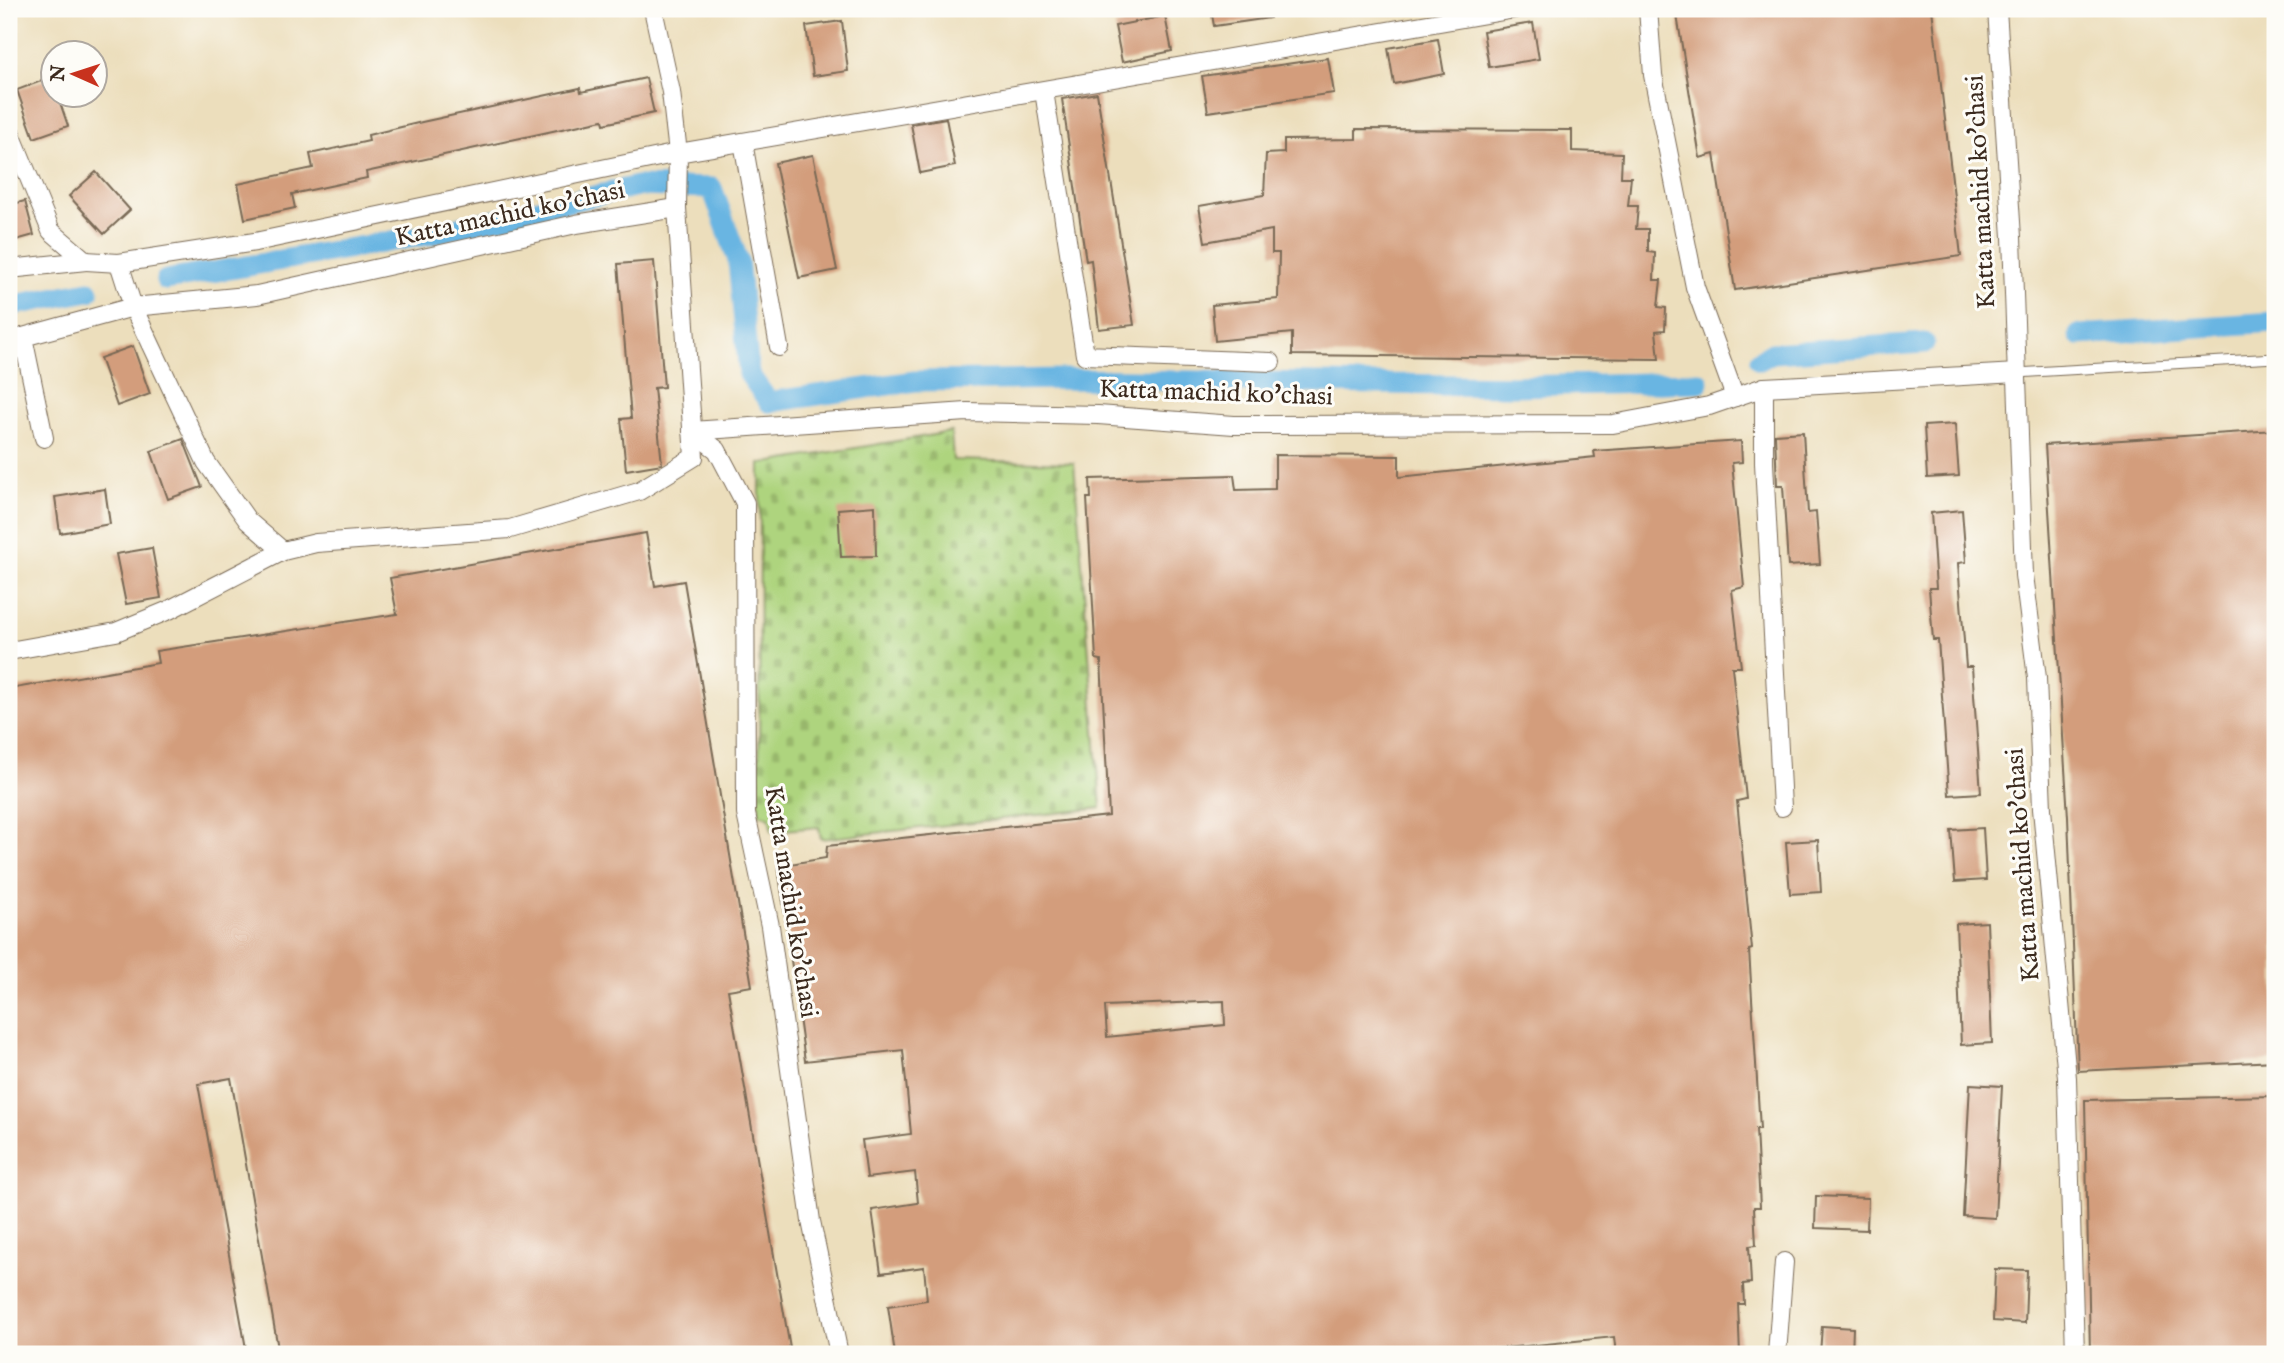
<svg xmlns="http://www.w3.org/2000/svg" width="2284" height="1363" viewBox="0 0 2284 1363" font-family="'IM FELL English',serif">
  <defs>
    <pattern id="cemetery-stones" width="16" height="16" patternUnits="userSpaceOnUse" patternTransform="scale(1.75)"><rect width="16" height="16" fill="#aed47e"/><path d="M2 7V4a2 2 0 0 1 4 0v3zM10 15v-3a2 2 0 0 1 4 0v3z" fill="#97b66c"/></pattern>
  </defs>
  <rect width="100%" height="100%" fill="#fdfcf7"/>
  <filter id="ink" filterUnits="userSpaceOnUse"><feTurbulence type="fractalNoise" baseFrequency=".0143" numOctaves="2"/><feDisplacementMap in="SourceGraphic" scale="14" xChannelSelector="R" yChannelSelector="G"/><feConvolveMatrix kernelMatrix="1 2 1 2 8 2 1 2 1" color-interpolation-filters="sRGB"/></filter>
  <filter id="wash" filterUnits="userSpaceOnUse"><feTurbulence type="fractalNoise" baseFrequency=".00686" numOctaves="4" result="noise"/><feDisplacementMap in="SourceGraphic" scale="28" xChannelSelector="R" yChannelSelector="G"/><feGaussianBlur stdDeviation="1.57" result="paint"/><feColorMatrix in="noise" values="0 0 0 0 0 0 0 0 0 0 0 0 0 0 0 0 0 1.4 0 .05"/><feComposite in="paint" operator="in"/></filter>
  <g filter="url(#wash)">
    <rect width="100%" height="100%" fill="#ecdebc"/>
    <path fill="url(#cemetery-stones)" stroke="#747f4e" stroke-width="2" d="M951,432L953,460L1074,463L1101,808L821,839L819,827L772,831L769,817L759,814L760,464Z"/>
    <g fill="none" stroke-linecap="round" stroke-linejoin="round">
      <g stroke="#69b5e2" stroke-width="21">
        <path d="M166,280L433,234L637,186L712,188L738,260L749,374L769,402L915,381L1066,379L1512,386L1699,382"/>
        <path d="M9,306L89,291"/>
        <path d="M2079,335L2275,322"/>
        <path d="M1760,360L1772,353L1924,343"/>
      </g>
    </g>
    <g id="blocks">
      <g fill="#d39d7b" fill-rule="evenodd">
        <path d="M1211,9H1269L1270,18L1214,26Z"/>
        <path d="M1676,9H1932L1961,256L1735,290L1714,154L1700,158Z"/>
        <path d="M1165,16L1172,51L1122,62L1115,26Z"/>
        <path d="M842,21L848,71L813,76L806,26Z"/>
        <path d="M1533,23L1539,59L1489,67L1483,31Z"/>
        <path d="M1438,39L1444,74L1394,84L1388,48Z"/>
        <path d="M1328,58L1334,93L1208,112L1202,76Z"/>
        <path d="M52,77V94H57L68,126L34,138L17,90Z"/>
        <path d="M646,78L654,113L604,124L603,120L366,172L367,178L292,194L295,208L245,219L238,184L313,168L310,154L369,141L368,135L422,122L580,88L581,92Z"/>
        <path d="M1097,93L1134,325L1099,329L1091,260L1086,261L1062,99Z"/>
        <path d="M946,118L955,166L920,173L911,124Z"/>
        <path d="M1356,129L1572,130V151L1622,153L1621,177H1631L1628,206H1638L1636,229H1648V252L1655,253L1654,280H1661L1658,307L1666,308L1665,330L1656,331L1659,359L1292,355V333L1215,341L1212,305L1278,299L1279,253H1272V230L1205,242L1199,206L1264,195L1266,154L1284,153V140L1356,139Z"/>
        <path d="M813,155L837,270L799,278L775,163Z"/>
        <path d="M96,172L130,210L104,234L69,196Z"/>
        <path d="M25,201L34,235L9,242V205Z"/>
        <path d="M654,261L664,387L654,388L662,464L626,470L621,419L631,418L618,264Z"/>
        <path d="M133,346L150,394L117,406L100,358Z"/>
        <path d="M1955,424L1959,476L1927,478L1924,426Z"/>
        <path d="M2275,430V1061L2078,1071L2068,817L2045,445Z"/>
        <path d="M1803,432L1808,513L1816,512L1820,564L1788,566L1783,486H1777L1775,434Z"/>
        <path d="M183,439L202,487L168,499L151,451Z"/>
        <path d="M1741,441L1742,462L1732,463L1744,587L1732,590L1741,667H1732L1746,799L1737,801L1752,949L1749,950L1760,1129H1756L1760,1207H1754L1756,1245L1749,1246L1751,1283L1743,1284L1744,1304H1738L1740,1354H1616L1614,1337L1446,1354H895L888,1306L927,1300L924,1267L881,1273L872,1210L918,1203L915,1172L867,1178L862,1140L911,1134L903,1050L805,1061L778,866L826,858L827,846L1109,816L1101,660L1096,659L1087,498H1091L1090,479L1234,475L1236,490L1275,489V455L1399,456V477L1595,457L1594,451ZM1224,1001L1225,1025L1107,1037L1105,1006Z"/>
        <path d="M105,489L110,524L60,533L55,497Z"/>
        <path d="M875,506L876,556L841,557L838,509Z"/>
        <path d="M1962,510L1966,562L1958,563L1966,667H1972L1981,793L1949,795L1938,640H1933L1929,588H1936L1931,513Z"/>
        <path d="M646,533L655,586L684,581L752,986L728,990L791,1354H279L231,1078L198,1084L247,1354H9V689L158,663L156,651L397,614L390,578Z"/>
        <path d="M152,548L161,598L126,604L116,554Z"/>
        <path d="M1983,828L1986,880L1955,882L1951,830Z"/>
        <path d="M1818,840L1821,892L1790,894L1786,842Z"/>
        <path d="M1987,922L1992,1043L1961,1045L1956,924Z"/>
        <path d="M1970,1084L2002,1086L1995,1218L1963,1216Z"/>
        <path d="M2275,1096V1354H2090L2085,1100Z"/>
        <path d="M1816,1196L1868,1198L1867,1230L1815,1228Z"/>
        <path d="M1995,1269L2027,1270L2025,1323L1993,1321Z"/>
        <path d="M1822,1326L1853,1328L1852,1354H1820Z"/>
      </g>
    </g>
  </g>
  <g filter="url(#ink)">
    <use href="#blocks" fill-opacity="0" stroke="#796955" stroke-width="2"/>
    <g fill="none" stroke-linecap="round" stroke-linejoin="round">
      <g stroke="#796955" stroke-width="11">
        <path id="lane" d="M2017,373L2275,358"/>
      </g>
      <g stroke="#796955" stroke-width="20">
        <g id="street">
          <path d="M1648,9L1653,75L1695,287L1735,397"/>
          <path d="M1997,9L2012,237L2024,575L2037,678L2042,809L2067,1078L2075,1354"/>
          <path d="M1044,91L1085,355L1271,362"/>
          <path d="M9,129L51,231L86,261L119,263L133,307L206,462L248,521L283,551"/>
          <path d="M743,142L779,347"/>
          <path d="M119,263L255,242L678,153L1515,9"/>
          <path d="M9,269L86,261"/>
          <path d="M1764,387V463L1782,807"/>
          <path d="M692,431L967,412L1098,415L1234,425L1613,424L1709,406L1764,387L2017,373"/>
          <path d="M692,431L717,450L745,503L746,814L770,926L811,1221L839,1354"/>
          <path d="M44,438L23,337L133,307L257,295L576,224L677,208"/>
          <path d="M9,651L116,632L169,610L283,551L316,543L510,529L639,491L694,457L677,208L678,153L671,92L653,9"/>
          <path d="M1777,1354L1784,1262"/>
        </g>
      </g>
      <use href="#lane" stroke="#fff" stroke-width="9"/>
      <use href="#street" stroke="#fff" stroke-width="18"/>
    </g>
  </g>
  <g text-anchor="middle" dominant-baseline="central" stroke-width="6" stroke-linejoin="round" paint-order="stroke">
    <g font-size="26" fill="#3b2a1e" stroke="#fdfcf7">
      <text transform="translate(1981 192) rotate(-93)">Katta machid ko'chasi</text>
      <text transform="translate(510 214) rotate(-12)">Katta machid ko'chasi</text>
      <text transform="translate(1216 393) rotate(2)">Katta machid ko'chasi</text>
      <text transform="translate(2023 865) rotate(-94)">Katta machid ko'chasi</text>
      <text transform="translate(791 902) rotate(81)">Katta machid ko'chasi</text>
    </g>
  </g>
  <rect width="2284" height="1363" fill="none" stroke="#fdfcf7" stroke-width="35"/>
  <g transform="translate(74 74) rotate(273)"><circle r="33" fill="#fdfcf7" stroke="#afa8a0" stroke-width="2"/>
  <path d="M0-5L12 26L0 18L-12 26Z" fill="#c8321e"/>
  <text y="-10" font-size="19" font-weight="bold" text-anchor="middle" fill="#3b2a1e">N</text>
  </g>
</svg>
